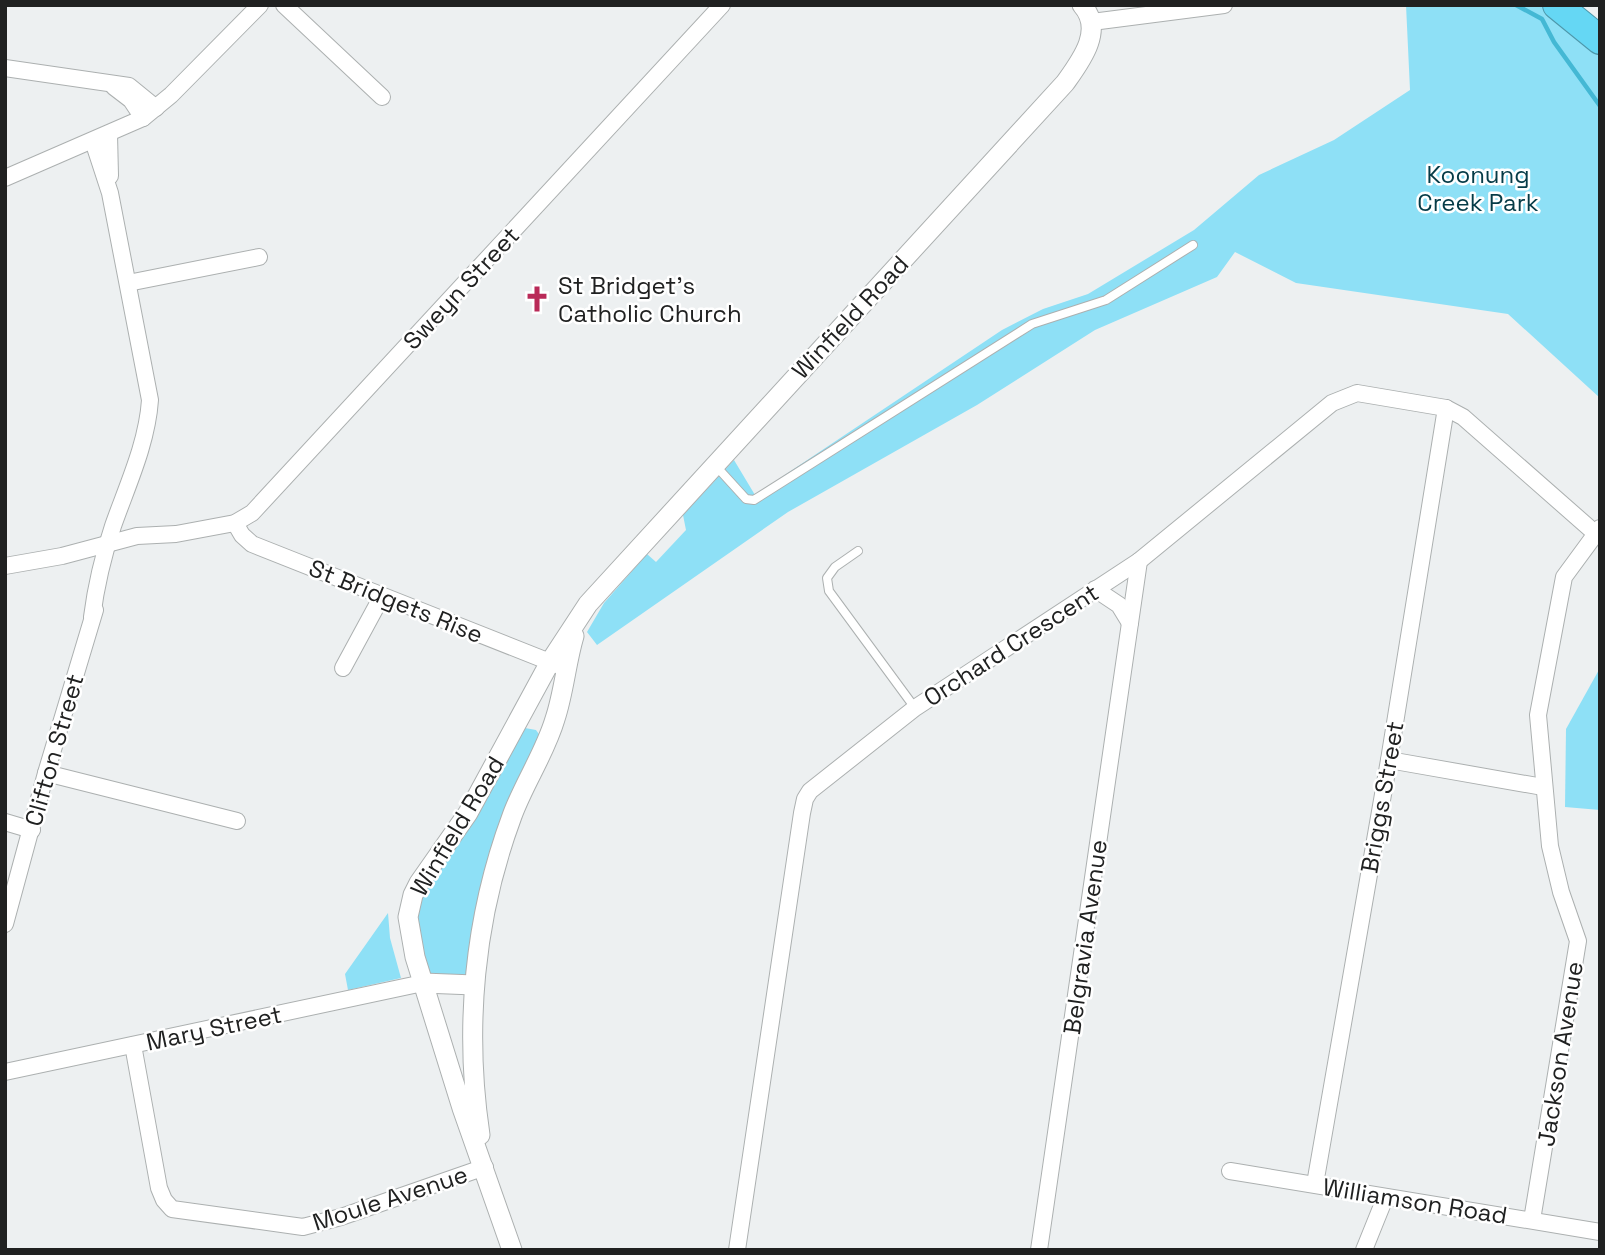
<svg xmlns="http://www.w3.org/2000/svg" width="1605" height="1255" viewBox="0 0 1605 1255" font-family="'Space Grotesk',sans-serif">
  <rect width="100%" height="100%" fill="#edf0f1"/>
  <g fill="#8ee0f6">
    <path d="M1406,5H1546L1600,53V398L1508,314L1296,283L1235,252L1217,277L1095,330L977,405L788,512L597,645L587,632L604,603L647,554L656,562L686,530L683,515L734,460L755,495L1002,330L1043,309L1088,294L1194,230L1259,175L1334,140L1410,90Z"/>
    <path d="M1600,668V810L1565,807L1566,729Z"/>
    <path d="M525,728L536,730L541,737L469,975L429,974L413,912L521,729Z"/>
    <path d="M388,913L390,938L401,978L348,990L345,974Z"/>
  </g>
  <g fill="none" stroke-linecap="round" stroke-linejoin="round">
    <path stroke="#44b8d4" stroke-width="4.5" d="M1516,5L1542,19L1554,42L1600,106"/>
    <g stroke="#acb0b0" stroke-width="10">
      <g id="service">
        <path d="M715,465L746,499L754,500L1032,324L1106,300L1193,245"/>
        <path d="M858,551L835,567L827,578L829,591L915,708"/>
      </g>
    </g>
    <g stroke="#acb0b0" stroke-width="18">
      <g id="minor">
        <path d="M284,5L382,97"/>
        <path d="M1092,22L1224,5"/>
        <path d="M5,68L129,86L156,108"/>
        <path d="M114,87L131,100L143,118"/>
        <path d="M109,134L110,176"/>
        <path d="M5,178L143,118L171,95L260,5"/>
        <path d="M128,283L259,257"/>
        <path d="M235,523L242,535L252,544L560,666"/>
        <path d="M5,566L62,556L137,536L176,534L235,523L252,513L722,5"/>
        <path d="M1095,589L1119,605L1130,623"/>
        <path d="M92,617C96,586 103,556 113,526C127,486 147,444 150,400L110,193L93,141"/>
        <path d="M343,668L382,596"/>
        <path d="M1389,760L1543,787"/>
        <path d="M46,773L237,821"/>
        <path d="M5,822L32,830"/>
        <path d="M5,924L46,773L95,610"/>
        <path d="M133,1045L159,1188L164,1200L172,1209L303,1227L341,1217L485,1167"/>
        <path d="M5,1072L423,983"/>
        <path d="M1230,1171L1600,1232"/>
        <path d="M1315,1184L1389,760L1446,408"/>
        <path d="M1532,1220L1578,941L1561,892L1550,846L1538,715L1564,577L1600,528"/>
        <path d="M737,1250L802,813L805,799L810,791L915,708L1139,561L1332,403L1357,393L1446,408L1463,417L1595,533"/>
        <path d="M1039,1250L1139,561"/>
        <path d="M1364,1250L1385,1198"/>
      </g>
    </g>
    <g stroke="#acb0b0" stroke-width="21">
      <g id="tertiary">
        <path d="M423,983L474,985"/>
        <path d="M480,1135C464,1028 474,918 512,816C524,783 545,753 555,719C564,692 566,663 574,636"/>
        <path d="M512,1250L462,1108L415,957L408,917L413,895L419,883L468,813L550,662L588,604L1065,83C1080,62 1105,30 1082,5"/>
      </g>
    </g>
    <g stroke="#4d97aa" stroke-width="30">
      <path id="motorway" d="M1557,5L1600,40"/>
    </g>
    <use href="#service" stroke="#fff" stroke-width="8"/>
    <use href="#minor" stroke="#fff" stroke-width="16"/>
    <use href="#tertiary" stroke="#fff" stroke-width="19"/>
    <use href="#motorway" stroke="#65d7f4" stroke-width="28"/>
  </g>
  <defs>
    <g id="church-bare" transform="scale(2.1)"><path d="M-1.2-6h2.4v3.5h3.3v2.4h-3.3V6h-2.4V-.1h-3.3v-2.4h3.3Z" fill="#b92a58" stroke="#fff" stroke-width="2.5" paint-order="stroke"/></g>
  </defs>
  <g fill-rule="evenodd">
    <use href="#church-bare" x="537" y="299"/>
  </g>
  <g text-anchor="middle" dominant-baseline="central" stroke-width="5" stroke-linejoin="round" paint-order="stroke">
    <g font-size="24" fill="#053b47" stroke="#fff">
      <text x="1478" y="174">Koonung<tspan x="1478" dy="28">Creek Park</tspan></text>
    </g>
    <g font-size="24" fill="#202121" stroke="#fff" text-anchor="start">
      <text x="558" y="285">St Bridget's<tspan x="558" dy="28">Catholic Church</tspan></text>
    </g>
    <g font-size="24" fill="#202121" stroke="#fff">
      <text transform="translate(461 288) rotate(-47)">Sweyn Street</text>
      <text transform="translate(850 317) rotate(-47)">Winfield Road</text>
      <text transform="translate(396 601) rotate(22)">St Bridgets Rise</text>
      <text transform="translate(1011 645) rotate(-33)">Orchard Crescent</text>
      <text transform="translate(54 750) rotate(-74)">Clifton Street</text>
      <text transform="translate(1382 797) rotate(-80)">Briggs Street</text>
      <text transform="translate(457 826) rotate(-59)">Winfield Road</text>
      <text transform="translate(1085 937) rotate(-82)">Belgravia Avenue</text>
      <text transform="translate(214 1028) rotate(-12)">Mary Street</text>
      <text transform="translate(1560 1054) rotate(-81)">Jackson Avenue</text>
      <text transform="translate(390 1198) rotate(-18)">Moule Avenue</text>
      <text transform="translate(1415 1201) rotate(9)">Williamson Road</text>
    </g>
  </g>
  <rect width="1605" height="1255" fill="none" stroke="#202121" stroke-width="14"/>
</svg>
